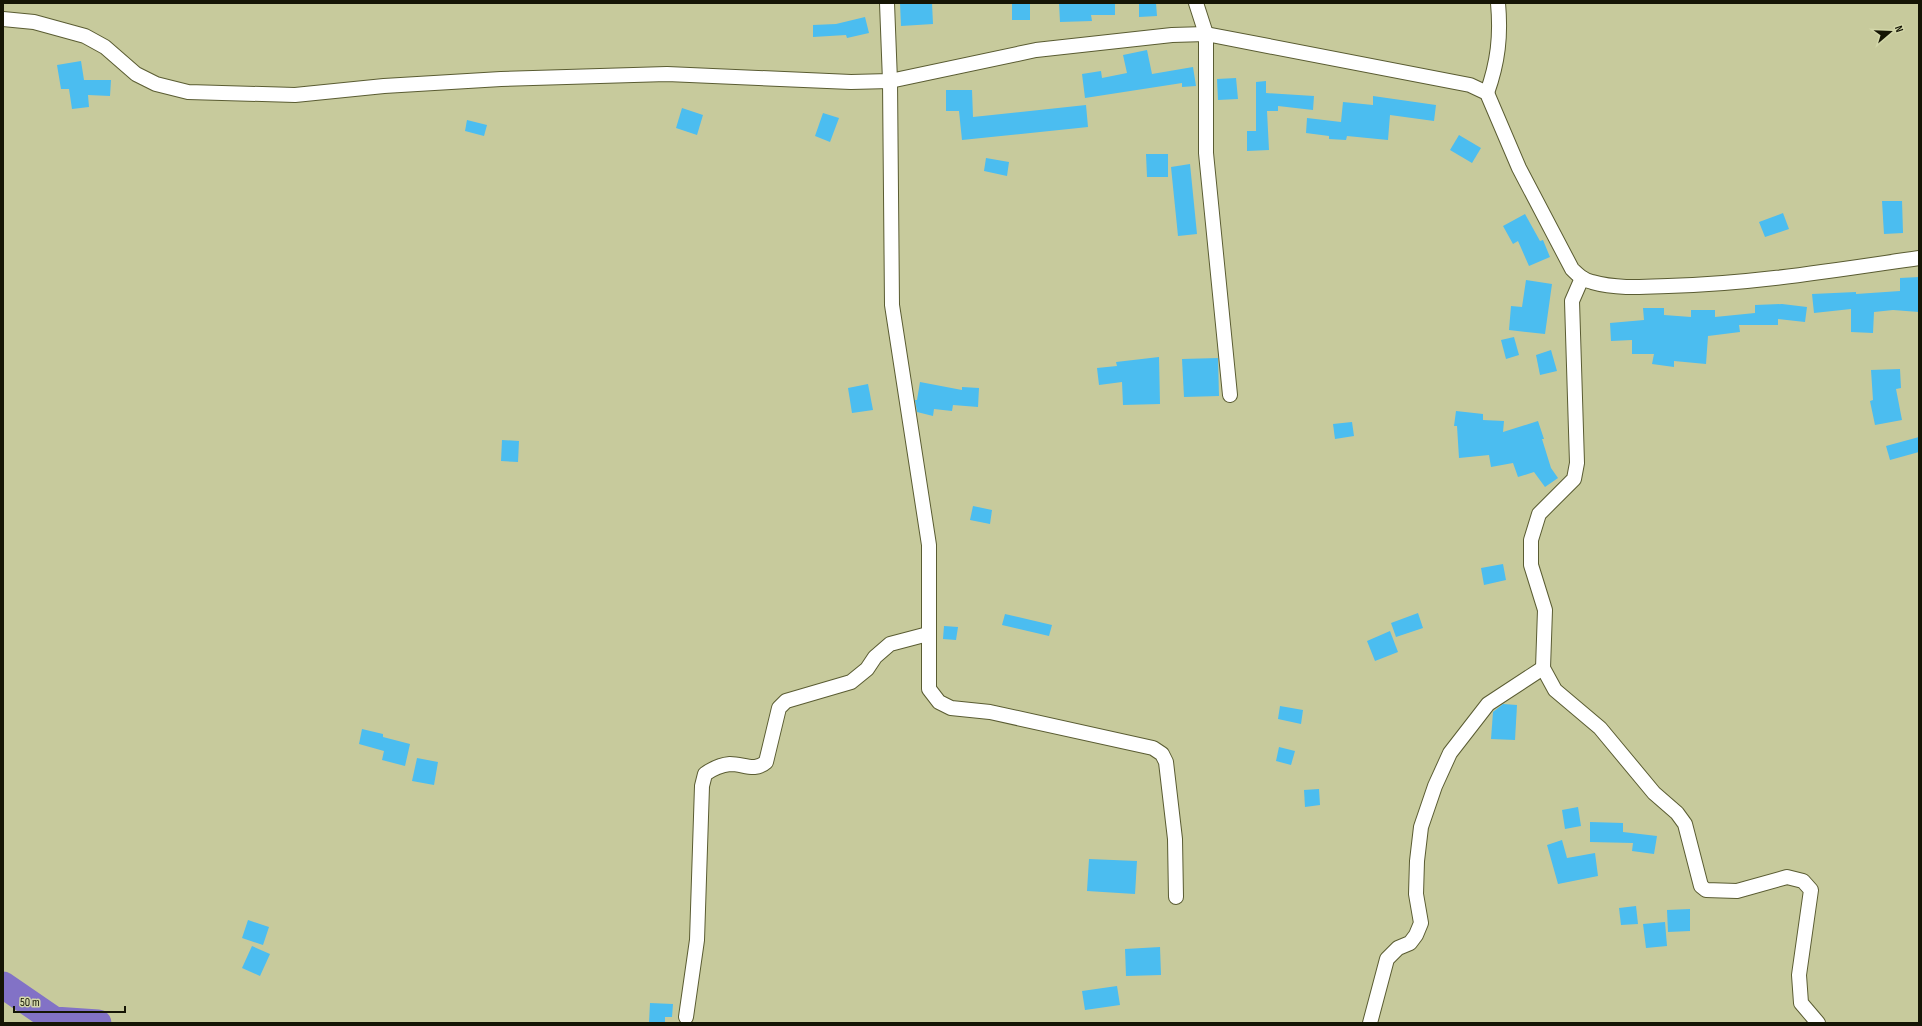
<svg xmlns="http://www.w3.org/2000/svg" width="1922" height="1026" viewBox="0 0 1922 1026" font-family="'Sofia Sans Condensed',sans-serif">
  <rect width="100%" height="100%" fill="#c7ca9c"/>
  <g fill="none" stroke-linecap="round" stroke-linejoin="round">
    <path stroke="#8272c6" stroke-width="27" d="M3,985L54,1020L98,1023"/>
  </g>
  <g fill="#4bbdf0">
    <path d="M900,3H932L933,24L901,26Z"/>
    <rect x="1012" y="3" width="18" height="17"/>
    <path d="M1059,3H1115V15H1091L1092,21L1060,22Z"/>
    <path d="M1139,3H1156L1157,16L1139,17Z"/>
    <path d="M865,17L869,33L847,38L846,35L813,37V25L836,24Z"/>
    <path d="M1147,50L1152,74L1193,67L1196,86L1182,87V83L1085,98L1082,74L1101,71L1102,78L1127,73L1123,55Z"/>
    <path d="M81,61L84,80H111L110,96L88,95L89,107L72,109L69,89H61L57,65Z"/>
    <path d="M1236,78L1238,99L1218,100L1217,79Z"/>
    <path d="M1266,81V93L1314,96L1313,110L1278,106V111H1267L1269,150L1247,151V131H1256V82Z"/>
    <path d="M946,90H972L973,117L1086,105L1088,127L962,140L959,111H946Z"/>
    <path d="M1373,96L1436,105L1434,121L1390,115L1388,140L1347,136L1346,140L1329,139V136L1306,133L1307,118L1341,122L1343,102L1373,105Z"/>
    <path d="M682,108L703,115L697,135L676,128Z"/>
    <path d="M823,113L839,118L830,142L815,136Z"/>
    <path d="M467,120L487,125L484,136L465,131Z"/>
    <path d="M1459,135L1481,148L1472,163L1450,150Z"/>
    <path d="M1146,154H1168V177H1147Z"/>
    <path d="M986,158L1009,162L1007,176L984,171Z"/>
    <path d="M1190,164L1197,234L1178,236L1171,167Z"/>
    <path d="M1882,201H1902L1903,233L1884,234Z"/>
    <path d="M1783,213L1789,229L1765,237L1759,222Z"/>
    <path d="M1525,214L1540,241L1543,240L1550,257L1529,266L1518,241L1513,244L1503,226Z"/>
    <path d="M1919,277V312L1893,310L1874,312L1873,333L1851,332V309L1814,313L1812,294L1856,292V294L1900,291V278Z"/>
    <path d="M1526,280L1552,284L1545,334L1509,330L1511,306L1522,307Z"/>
    <path d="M1782,304L1807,307L1805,322L1778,319V325H1739L1740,332L1708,336L1706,364L1674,361V367L1652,364L1654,354H1632V340L1611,341L1610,323L1644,320L1643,308H1664V315L1691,317V310H1715V317L1755,313V305Z"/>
    <path d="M1514,337L1519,355L1506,359L1501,340Z"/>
    <path d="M1551,350L1557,371L1540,375L1536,355Z"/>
    <path d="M1159,357L1160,404L1123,405L1122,382L1099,385L1097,368L1117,366L1116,362Z"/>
    <path d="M1218,358L1219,396L1184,397L1182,359Z"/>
    <path d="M1900,369L1901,388L1896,389L1902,420L1875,425L1870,401L1873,400L1871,370Z"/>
    <path d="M920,382L962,390V387L979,388L978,407L953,405L952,411L934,409L933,416L917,412L915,400H917Z"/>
    <path d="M868,384L873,410L852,413L848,388Z"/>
    <path d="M1456,411L1483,414V420L1504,421L1503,432L1538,421L1544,439H1542L1551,468L1558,478L1545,487L1534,472L1518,477L1513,463L1491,467L1489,455L1459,458L1457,426H1454Z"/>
    <path d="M1352,422L1354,436L1335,439L1333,424Z"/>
    <path d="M1919,437V452L1890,460L1886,446Z"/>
    <path d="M502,440L519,441L518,462L501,461Z"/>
    <path d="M973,506L992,510L990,524L970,520Z"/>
    <path d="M1503,564L1506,580L1484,585L1481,568Z"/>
    <path d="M1418,613L1423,628L1396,637L1391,623Z"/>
    <path d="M1005,614L1052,625L1049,636L1002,625Z"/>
    <path d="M944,626L958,627L956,640L943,639Z"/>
    <path d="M1390,631L1398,652L1375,661L1367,641Z"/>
    <path d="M1503,704L1517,705L1515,740L1491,739L1493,712Z"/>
    <path d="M1280,706L1303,710L1301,724L1278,719Z"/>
    <path d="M362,729L383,734V737L410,744L405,766L382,760L384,751L359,744Z"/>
    <path d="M1279,747L1295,751L1291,765L1276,761Z"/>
    <path d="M417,758L438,762L434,785L412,781Z"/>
    <path d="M1319,789L1320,805L1305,807L1304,790Z"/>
    <path d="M1578,807L1581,826L1565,829L1562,810Z"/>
    <path d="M1590,822L1623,823V832L1657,836L1654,854L1632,851L1633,843L1590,842Z"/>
    <path d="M1562,840L1567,858L1595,853L1598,876L1558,884L1547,845Z"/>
    <path d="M1089,859L1137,861L1135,894L1087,891Z"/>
    <path d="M1636,906L1638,924L1621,925L1619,908Z"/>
    <path d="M1690,909V931L1668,932L1667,910Z"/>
    <path d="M248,920L269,927L263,945L242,938Z"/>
    <path d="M1665,922L1667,946L1646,948L1643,924Z"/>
    <path d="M252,946L270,954L260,976L242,968Z"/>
    <path d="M1160,947L1161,975L1126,976L1125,949Z"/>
    <path d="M1117,986L1120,1005L1085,1010L1082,991Z"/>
    <path d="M650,1003L673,1004L672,1017H665V1023H649Z"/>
  </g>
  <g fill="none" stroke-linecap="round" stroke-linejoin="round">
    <g stroke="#5a5c32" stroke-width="16">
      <g id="minor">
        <path d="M887,3L890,81L892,305L929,545V689L939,702L951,708L990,712L1153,748L1162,754L1166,762L1175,839L1176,897"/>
        <path d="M1196,3L1206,34V153L1230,395"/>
        <path d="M3,19L34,22L85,36L105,47L136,74L156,84L188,92L295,95L384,86L501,79L667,74L851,82L890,81L1036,50L1172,35L1206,34L1470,85L1487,93L1519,168L1572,269C1578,275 1583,280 1592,282C1616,289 1643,287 1668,286C1752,284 1836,270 1919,258"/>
        <path d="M1487,93C1498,62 1501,36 1498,3"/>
        <path d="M1582,278L1572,301L1577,463L1574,479L1539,514L1531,540V565L1545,610L1543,668L1555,690L1600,728L1654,793L1677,813L1685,824L1701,886L1706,890L1737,891L1787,877L1803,881L1811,890L1799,975L1801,1003L1818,1023"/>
        <path d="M686,1017L697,940L702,786L705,774C712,769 720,765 730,764C744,764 755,772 766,762L779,708L786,701L851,682L867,669L875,657L890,644L928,634"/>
        <path d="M1370,1023L1387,959L1398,948L1410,943L1416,935L1421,923L1416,894L1417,861L1421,827L1435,786L1450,753L1488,704L1543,668"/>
      </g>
    </g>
    <use href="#minor" stroke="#fff" stroke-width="14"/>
  </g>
  <rect width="1922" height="1026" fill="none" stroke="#151505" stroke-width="8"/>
  <g transform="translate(1890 32) rotate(71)" stroke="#d3d7a9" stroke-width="3" paint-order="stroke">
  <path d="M0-3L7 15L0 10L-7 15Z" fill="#151505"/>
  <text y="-6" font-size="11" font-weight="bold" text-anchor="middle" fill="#151505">N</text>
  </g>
  <path d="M14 1006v6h111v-6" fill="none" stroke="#151505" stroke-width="2"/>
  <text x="20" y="1006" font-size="12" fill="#151505" stroke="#d3d7a9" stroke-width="3" paint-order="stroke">50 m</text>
</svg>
